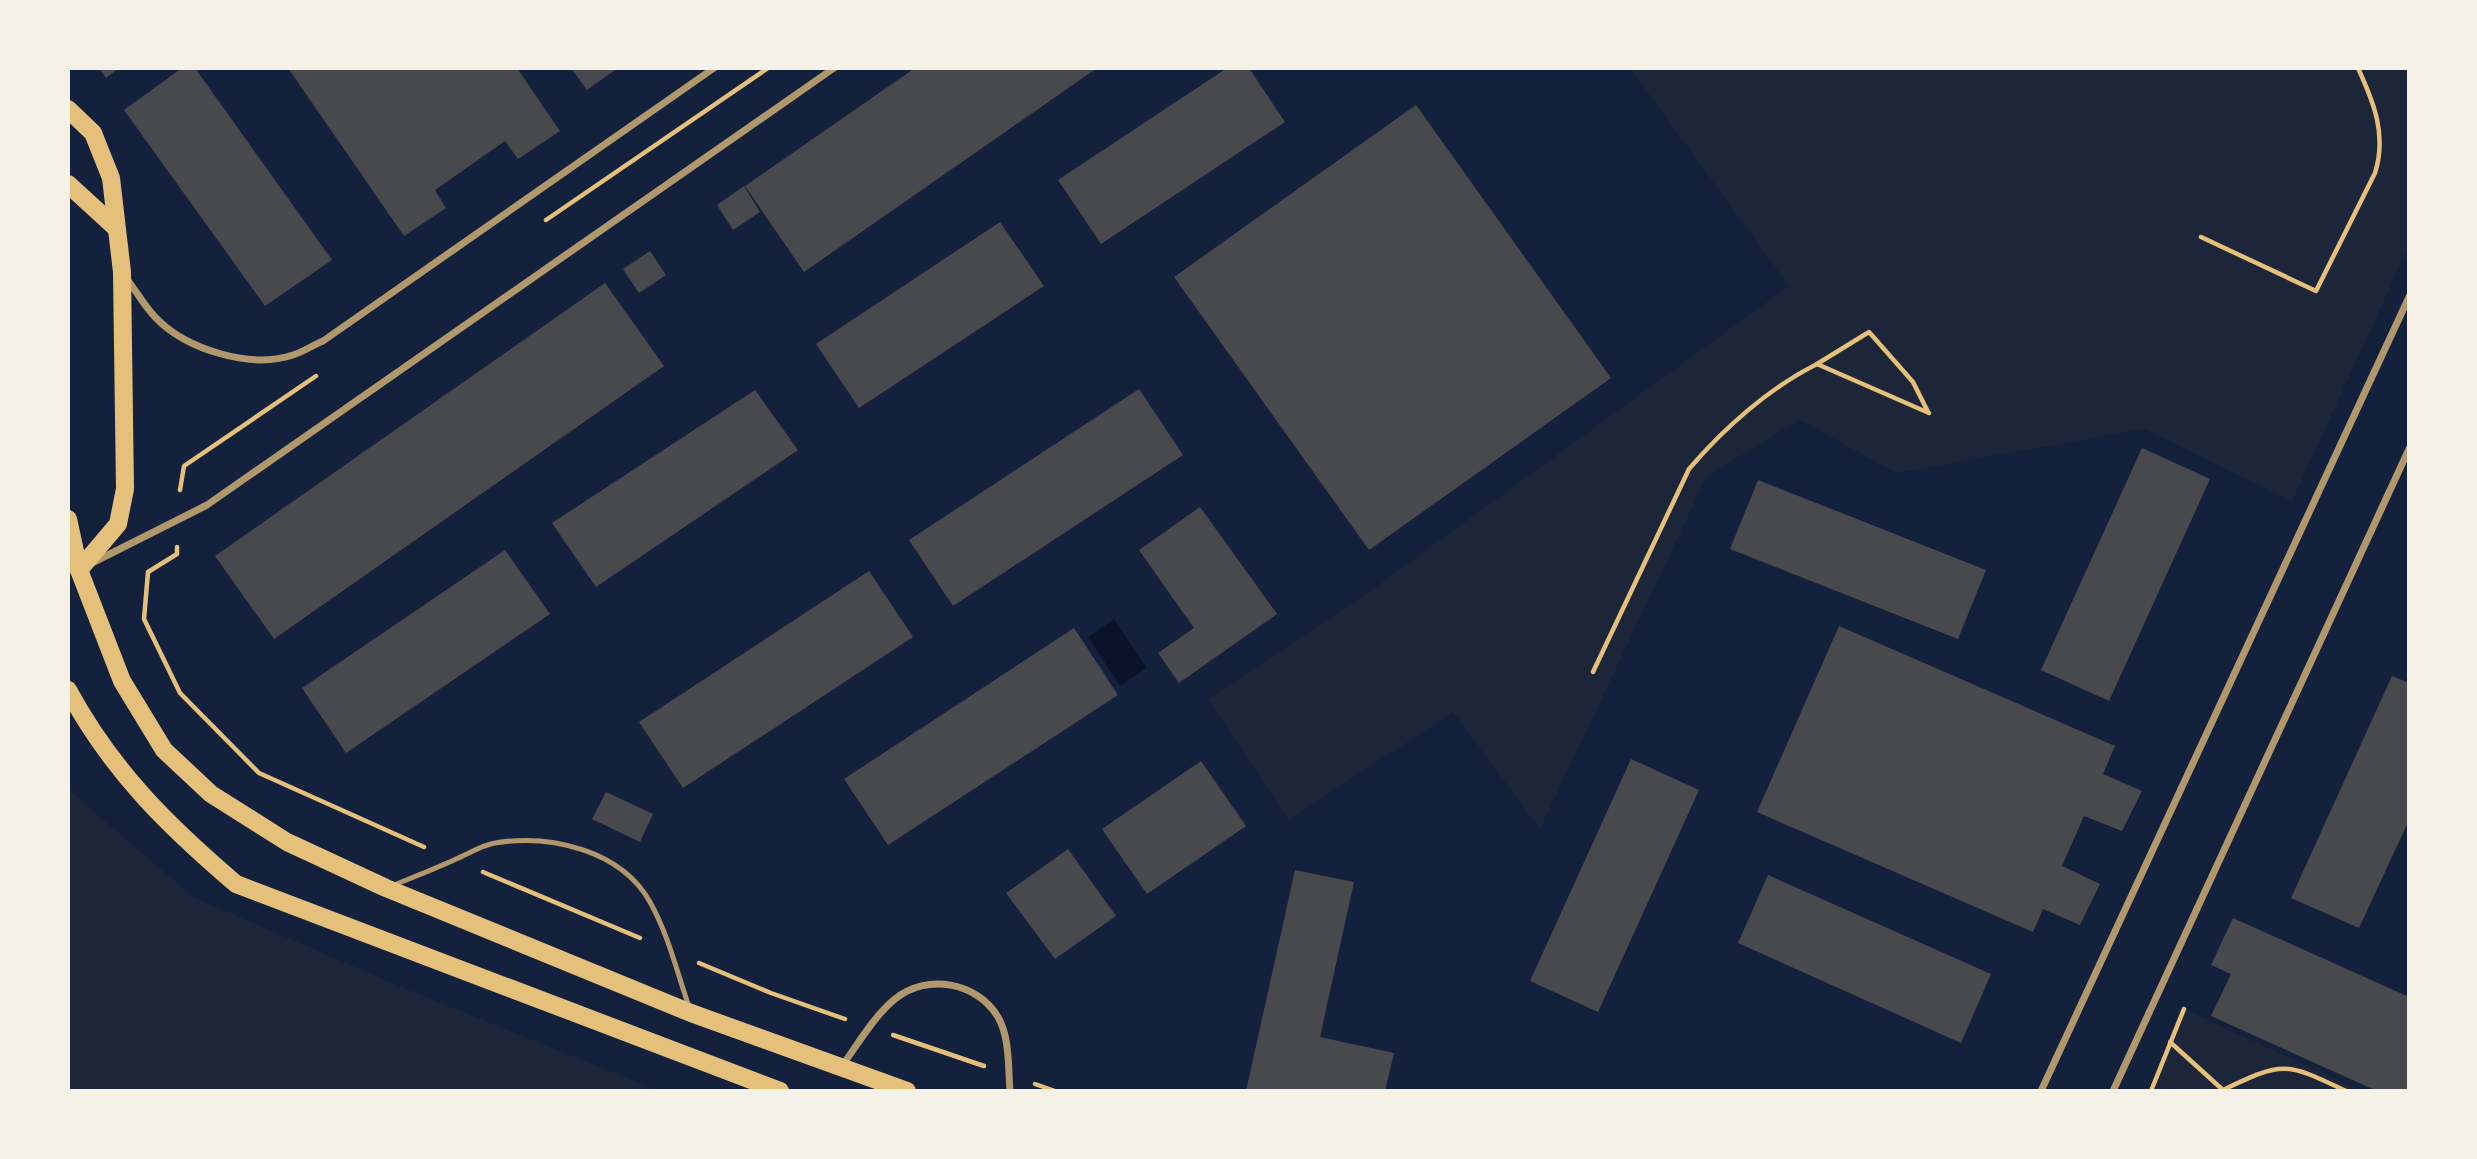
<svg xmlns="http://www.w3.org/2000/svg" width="2477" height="1159" viewBox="0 0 2477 1159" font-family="'Source Sans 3',sans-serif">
  <rect width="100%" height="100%" fill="#14213d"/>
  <g fill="#1d2539">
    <path d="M1630,68H2409V246L2292,501L2144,429L1896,473L1800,420L1707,476L1540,829L1453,712L1289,820L1208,699L1366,594L1789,286Z"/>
    <path d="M68,789L193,897L406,989L660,1091H68Z"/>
    <path d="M2184,1009L2363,1091H2151Z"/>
  </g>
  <path fill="#0b132b" d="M1114,619L1147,668L1120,686L1088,637Z"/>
  <g fill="#48494c">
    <path d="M99,68H119L106,78Z"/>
    <path d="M182,68H195L332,260L265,306L124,110Z"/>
    <path d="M288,68H517L560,131L518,159L505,141L435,190L446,208L404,236Z"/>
    <path d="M571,68H618L587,90Z"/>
    <path d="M915,68H1097L804,272L745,186Z"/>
    <path d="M1227,68H1249L1285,122L1101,244L1058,180Z"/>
    <path d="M1416,105L1611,378L1369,550L1174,277Z"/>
    <path d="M744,186L760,212L733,230L717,205Z"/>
    <path d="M1000,222L1044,286L859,408L816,344Z"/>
    <path d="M650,251L666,275L639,293L623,269Z"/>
    <path d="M605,283L664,366L274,639L215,556Z"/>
    <path d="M1139,389L1183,455L953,606L909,540Z"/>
    <path d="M755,390L798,450L596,587L552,523Z"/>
    <path d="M2142,448L2210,479L2109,701L2041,670Z"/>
    <path d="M1758,480L1986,570L1958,639L1730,549Z"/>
    <path d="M1200,507L1277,614L1179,683L1158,653L1194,628L1139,550Z"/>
    <path d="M505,550L550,614L346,753L302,688Z"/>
    <path d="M869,571L913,637L683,788L639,722Z"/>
    <path d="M1839,626L2115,746L2103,774L2142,791L2122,831L2084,816L2062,866L2100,884L2080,925L2043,909L2033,932L1757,812Z"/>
    <path d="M1074,628L1118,695L888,845L844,779Z"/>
    <path d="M2392,676L2409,683V820L2359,928L2291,898Z"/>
    <path d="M1631,759L1699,790L1598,1012L1530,981Z"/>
    <path d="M1201,761L1246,826L1147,894L1102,829Z"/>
    <path d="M606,792L653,814L640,842L592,819Z"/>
    <path d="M1068,849L1116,916L1055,959L1006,893Z"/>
    <path d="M1295,870L1354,882L1320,1037L1394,1053L1385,1091H1246Z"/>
    <path d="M1768,875L1991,974L1961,1043L1738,943Z"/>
    <path d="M2233,918L2409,997V1091H2377L2211,1016L2231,974L2211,965Z"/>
  </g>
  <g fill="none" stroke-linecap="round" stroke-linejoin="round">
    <g stroke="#e5c07b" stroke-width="4.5">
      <path d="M546,220L768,68"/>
      <path d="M2201,237L2316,291L2375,173C2387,135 2374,103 2358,68"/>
      <path d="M1817,364L1869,332L1913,382L1928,412"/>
      <path d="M180,490L184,466L316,376"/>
      <path d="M177,547V554L148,572L144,619L180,693L259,773L424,847"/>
      <path d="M1593,672L1689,469C1724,428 1769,388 1817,364L1929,413"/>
      <path d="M483,872L640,938"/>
      <path d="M699,963L771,993L845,1019"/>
      <path d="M893,1035L984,1066"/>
      <path d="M2170,1042L2223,1090"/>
      <path d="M1035,1084L1055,1091"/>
      <path d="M2223,1090C2284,1061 2285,1062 2346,1091"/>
      <path d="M2151,1091L2184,1009"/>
    </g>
    <path stroke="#b1986c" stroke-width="5" d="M392,886C413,877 435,869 456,859C468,854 482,845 495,843C550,834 621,850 650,902C668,934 677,972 689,1007"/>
    <g stroke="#b1986c" stroke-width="7">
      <path d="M127,279C136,291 145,307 156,318C187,350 251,369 293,355C303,352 313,345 323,341L714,68"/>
      <path d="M92,563L207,505L834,68"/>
      <path d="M842,1066C858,1044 874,1016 895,999C927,973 977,982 998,1017C1010,1038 1008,1067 1010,1091"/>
      <path d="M2041,1091L2409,297"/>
      <path d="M2113,1091L2409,449"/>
    </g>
    <g stroke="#e5c07b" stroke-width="18">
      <path d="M68,109L93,133L111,178L122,272L125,489L118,524L79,570"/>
      <path d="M68,184L115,227"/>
      <path d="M68,519L79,570L122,681L164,750L211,794L287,842L386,888L691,1013L907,1091"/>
      <path d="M68,690C112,771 167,825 236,884L780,1091"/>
    </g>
  </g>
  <rect width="2477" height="1159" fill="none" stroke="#f6f1e7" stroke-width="140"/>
</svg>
